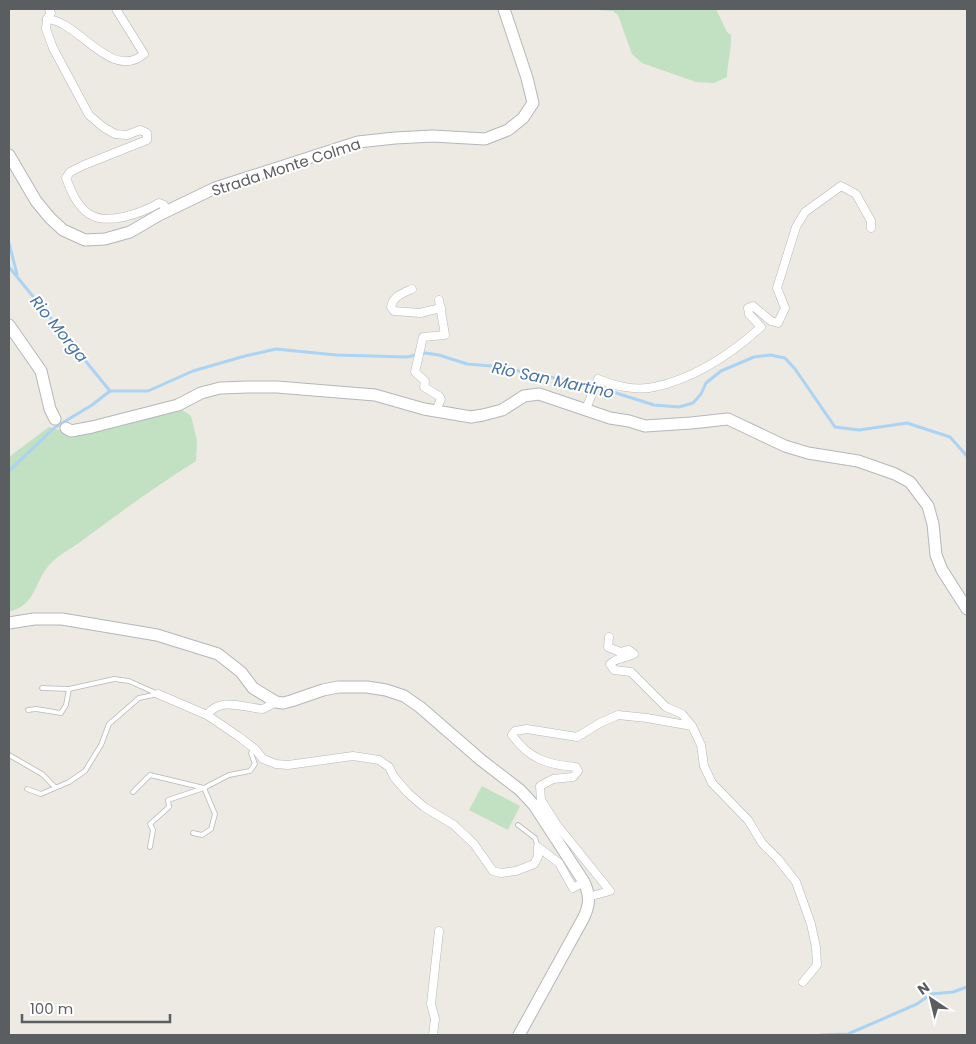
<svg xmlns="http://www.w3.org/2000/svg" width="976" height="1044" viewBox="0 0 976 1044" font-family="Poppins,sans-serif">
  <rect width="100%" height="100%" fill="#eceae2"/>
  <g fill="#c2e0c2">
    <path d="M580,9H716L727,32L731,35C732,50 727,63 727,77L714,83L696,82L642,63L632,54L618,15L613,11Z"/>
    <path d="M182,410L191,416L197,441L196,461C156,486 118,514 80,542C71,549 60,554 52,562C33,581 38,604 9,612V457L49,427L76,435Z"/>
    <path d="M482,786L520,806L508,830L469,810Z"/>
  </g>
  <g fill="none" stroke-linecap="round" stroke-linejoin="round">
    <g stroke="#aad3f4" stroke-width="3">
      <path d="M9,243L17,274"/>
      <path d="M9,267L110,391"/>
      <path d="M110,391H148L193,371L245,356L276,349L336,355L407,357L425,353L439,355L467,364L492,366L591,385L654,405L679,407L693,403L701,394L706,383L721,371L754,357L770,355L785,358L795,369L835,427L859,430L907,423L950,437L967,456"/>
      <path d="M9,471L54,428L92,405L110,391"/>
      <path d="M820,1035L848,1034L917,1004L931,994L953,992L967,987"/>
    </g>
    <g stroke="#b5b8bb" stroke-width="5.5">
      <g id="lane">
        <path d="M42,688L69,689L114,679L129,681L158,694"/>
        <path d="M28,710L36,709L61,713L66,705L69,689"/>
        <path d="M9,755L42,774L55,787"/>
        <path d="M27,789L41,794L69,782L85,771L101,745L109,724L139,698L158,694"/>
        <path d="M133,792L150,775L204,788L229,775L250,771L255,764L251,753L255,749"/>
        <path d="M518,825L535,838L538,847"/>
        <path d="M150,847L153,830L150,824L169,807L168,800L204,788L215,814L211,829L202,835L193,833"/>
      </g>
    </g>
    <g stroke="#b5b8bb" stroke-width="9">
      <g id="street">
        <path d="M116,9L144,54C111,82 79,21 47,19L46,29L53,48L89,115L103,127L115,134L127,135L140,130L147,133V140L84,165L70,172L66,178C71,191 77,206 89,214C107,226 142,213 159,203L164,205L167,211"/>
        <path d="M47,19L51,13L49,9"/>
        <path d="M412,289C403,293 393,296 391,307L394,311L420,313L441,308"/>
        <path d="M439,300L445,335L423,337L415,372L425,381L424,387L439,396L441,399L437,408L442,412"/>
        <path d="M586,409L598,379C614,386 636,391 654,387C693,379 731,354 761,327L749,314L748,308L753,306L771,321L778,323L785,308L777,288L796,227L805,212L841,186L856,194L871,221V228"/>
        <path d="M609,637L608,647L620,652L629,650L634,654C624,659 620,656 610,664L614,670L631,672L666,707L682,714L692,726"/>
        <path d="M158,694L207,715L238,736L255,749L263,759L276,764L288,765L353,756L379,760L389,767L394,777L408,793L424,807L454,825L474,844L493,871L501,873L516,871L534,864L538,857V847L559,863L573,888L584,882"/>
        <path d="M207,715C221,696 243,708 263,709L276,702"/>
        <path d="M554,825H557L610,891L595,895"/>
        <path d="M557,825L541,800L540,786L553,779L573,777L578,771L576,767C548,765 529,759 512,735L515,731L527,729L577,737L600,723L618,715L647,718L692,726L701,745L704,766L712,783L748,820L762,843L778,859L796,882L811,924L816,947L817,965L803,982"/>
        <path d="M433,1035L435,1019L431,1004L439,931"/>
      </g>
    </g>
    <g stroke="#b4b7bb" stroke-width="13">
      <g id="secondary">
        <path d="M9,155L36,201L50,218L63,230L85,240L105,239L130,232L159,215L215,188L358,142L395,138L433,136L485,139L508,130L523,118L533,103L527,78L504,9"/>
        <path d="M9,325L41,371L50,409L55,419"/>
        <path d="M66,428L71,431L92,427L178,405L201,393L220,388L248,387H277L375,395L424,409L471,417L483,415L502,410L524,396L539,394L610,418L629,421L645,426L691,423L728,419L785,446L808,453L858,461L895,474L910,482L928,506L933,524L936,555L942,570L967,609"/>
        <path d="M9,623L34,619H62L157,635L218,654L241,672L253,688L276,702L283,703L291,701L323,690L338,687H367L386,690L404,696L420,707L481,760L520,790L534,805L584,882C590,895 590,904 584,917L519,1035"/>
      </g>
    </g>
    <use href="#lane" stroke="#fff" stroke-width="4"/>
    <use href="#street" stroke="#fff" stroke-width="8"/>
    <use href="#secondary" stroke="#fff" stroke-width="11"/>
  </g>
  <g text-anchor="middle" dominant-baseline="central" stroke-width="4" stroke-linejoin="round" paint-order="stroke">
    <g font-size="15" fill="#5b5e61" stroke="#fff">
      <text transform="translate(286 167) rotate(-18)">Strada Monte Colma</text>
    </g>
    <g font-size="16" font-style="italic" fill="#4a74a4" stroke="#fff">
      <text transform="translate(59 329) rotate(51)">Rio Morga</text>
      <text transform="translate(553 380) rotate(12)">Rio San Martino</text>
    </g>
  </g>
  <rect width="976" height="1044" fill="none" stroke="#5b5e61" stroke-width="20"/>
  <g transform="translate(931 999) rotate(325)" stroke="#ffffff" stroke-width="4" paint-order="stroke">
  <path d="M0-4L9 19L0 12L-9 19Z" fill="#5b5e61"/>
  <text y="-8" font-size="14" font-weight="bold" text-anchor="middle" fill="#5b5e61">N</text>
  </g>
  <path d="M22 1014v8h148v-8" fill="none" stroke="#5b5e61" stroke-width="2.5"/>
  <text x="30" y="1014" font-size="15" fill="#5b5e61" stroke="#ffffff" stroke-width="4" paint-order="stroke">100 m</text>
</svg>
